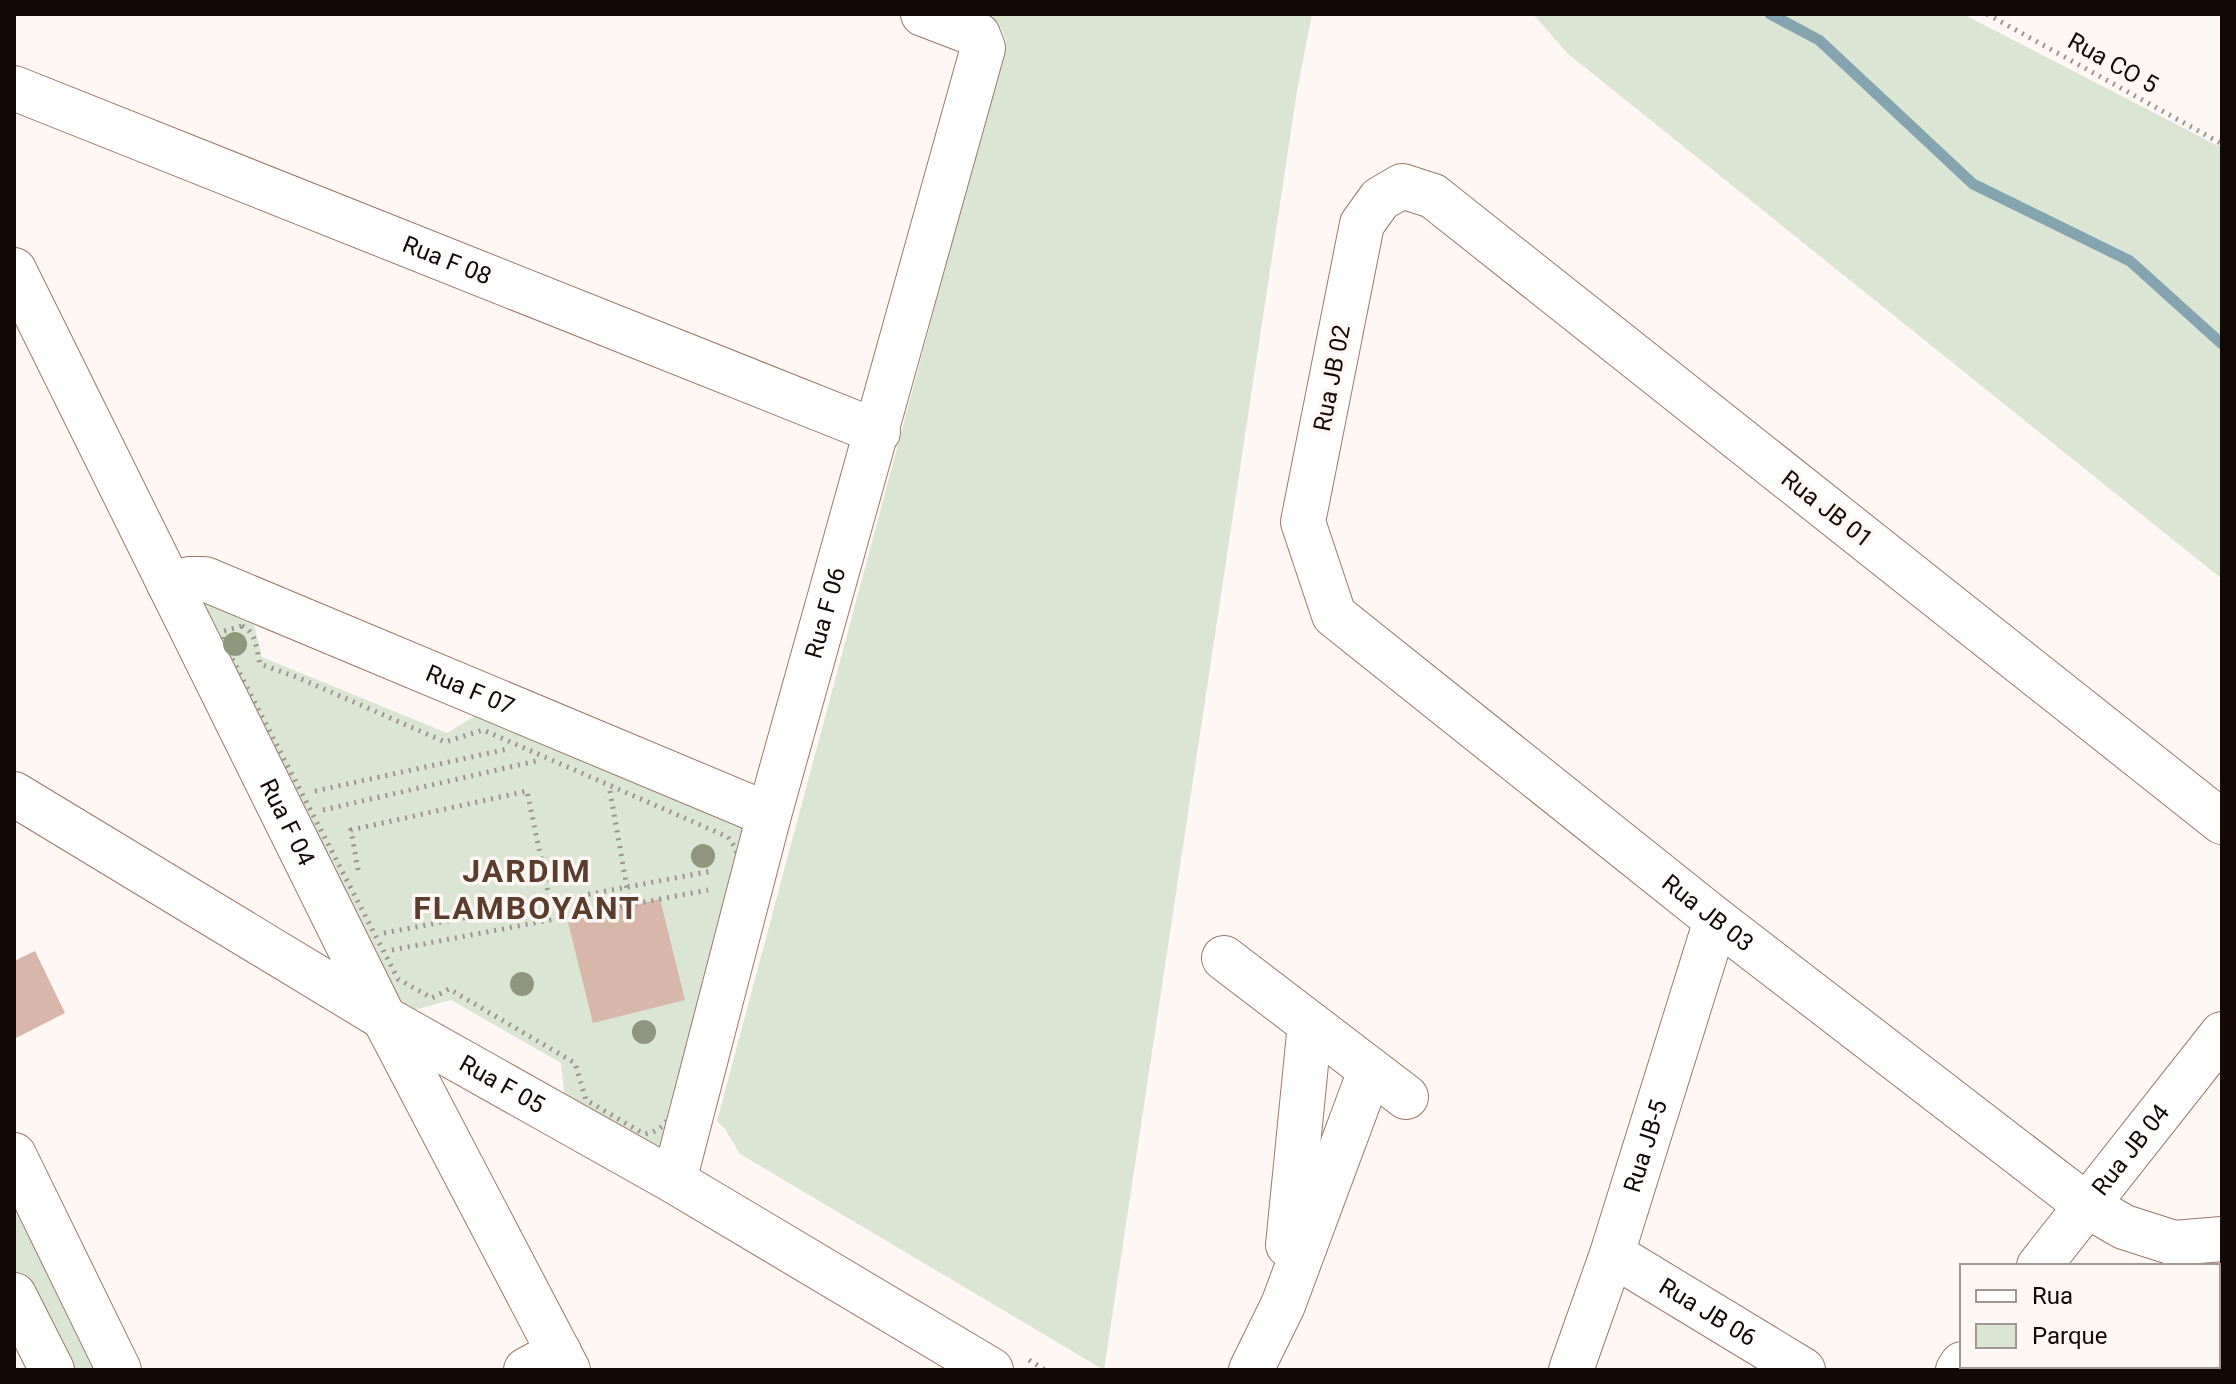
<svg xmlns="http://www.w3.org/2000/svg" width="2236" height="1384" viewBox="0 0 2236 1384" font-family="Roboto,sans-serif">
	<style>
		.green { fill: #dae5d3 }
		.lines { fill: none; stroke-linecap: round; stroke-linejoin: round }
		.stream { stroke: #84a5b0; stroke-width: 11 }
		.building { fill: #d6b7a9 }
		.minor-casing { stroke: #9b7968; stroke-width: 46 }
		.major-casing { stroke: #9b7968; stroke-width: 46 }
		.path { stroke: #9c938f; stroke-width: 5; stroke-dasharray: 2 6; stroke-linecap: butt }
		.minor { stroke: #fff; stroke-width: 44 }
		.major { stroke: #fff; stroke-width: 44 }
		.tree { fill: #8e977e }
		.labels { text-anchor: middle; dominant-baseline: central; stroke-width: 7; stroke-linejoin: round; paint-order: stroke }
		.street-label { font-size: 24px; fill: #140804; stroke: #fff7f3 }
		.district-label { font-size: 32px; font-weight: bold; letter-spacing: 2px; fill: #5b3d2e; stroke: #fff7f3 }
	</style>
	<rect width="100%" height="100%" fill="#fff7f3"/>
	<path class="green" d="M994,14H1312L1297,91L1104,1370L740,1154L725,1129L717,1121L1006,41L1001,28L991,25Z
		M1533,14H1963L2222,148V579L1567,53Z
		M189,579L247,596L262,657L447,733L497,702L769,815L674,1181L567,1121L561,1063L451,1000L384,1018Z
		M14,1155L119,1370H52L14,1295Z"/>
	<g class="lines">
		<path class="stream" d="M1770,14L1819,40L1973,184L2130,261L2222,344"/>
	</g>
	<path class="building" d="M660,899L685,1000L593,1023L568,922Z
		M35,951L65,1013L14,1039V961Z"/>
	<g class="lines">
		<defs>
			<g id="minor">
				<path id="s1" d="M14,88L878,432"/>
				<path id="s2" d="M14,270L384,1018L568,1370"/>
				<path id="s3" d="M169,584L189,579H205L769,815"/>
				<path id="s4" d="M14,794L384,1018L674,1181L991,1370"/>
				<path id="s5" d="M2222,822L1433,196L1402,186L1380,199L1362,224L1303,522L1334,615L1716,920L2086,1205L2124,1227L2174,1243L2222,1239"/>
				<path d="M1224,958L1406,1097"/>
				<path id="s6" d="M674,1181L769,815L983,48L978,35L923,14"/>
				<path d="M1288,1245L1310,1024"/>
				<path id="s7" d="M1612,1254L1803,1370"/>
				<path id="s8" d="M2039,1266L2222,1034"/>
				<path d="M526,1370L559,1352"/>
				<path d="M1251,1370L1283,1305L1370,1071"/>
				<path id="s9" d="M1571,1370L1612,1254L1716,920"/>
				<path d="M1958,1370L1962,1364"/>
			</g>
			<path id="major" d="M14,1155L119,1370
				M14,1295L52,1370"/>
		</defs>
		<use href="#minor" class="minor-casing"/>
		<use href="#major" class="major-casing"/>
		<path class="path" d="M1987,14L2222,144
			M242,626C257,633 256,649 260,664L299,678L445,742L483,730L728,837L736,849L738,866L670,1116C663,1127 657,1132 644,1134L586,1100L575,1063L449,989L432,998L398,979L224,643V631Z
			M315,791L508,749
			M610,791L630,905
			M323,810L536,761
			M358,870L351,830L527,791L550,902
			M384,933L712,871
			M392,950L708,890
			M1029,1360L1045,1370"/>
		<use href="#minor" class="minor"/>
		<use href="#major" class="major"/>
	</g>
	<g class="tree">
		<circle cx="235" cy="644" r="12"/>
		<circle cx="703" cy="856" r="12"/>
		<circle cx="522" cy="984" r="12"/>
		<circle cx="644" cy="1032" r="12"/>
	</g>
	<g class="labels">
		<g class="street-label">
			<text transform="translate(2113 63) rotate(29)">Rua CO 5</text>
			<text stroke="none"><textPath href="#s1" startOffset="466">Rua F 08</textPath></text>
			<text transform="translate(1332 378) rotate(-79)">Rua JB 02</text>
			<text transform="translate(1827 509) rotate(38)">Rua JB 01</text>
			<text stroke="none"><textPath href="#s6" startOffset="588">Rua F 06</textPath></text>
			<text stroke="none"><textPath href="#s3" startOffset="324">Rua F 07</textPath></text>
			<text stroke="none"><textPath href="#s2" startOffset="616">Rua F 04</textPath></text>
			<text stroke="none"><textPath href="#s5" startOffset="1976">Rua JB 03</textPath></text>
			<text stroke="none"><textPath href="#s4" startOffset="568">Rua F 05</textPath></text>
			<text stroke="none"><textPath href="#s9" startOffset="236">Rua JB-5</textPath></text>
			<text stroke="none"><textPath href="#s8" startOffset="148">Rua JB 04</textPath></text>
			<text stroke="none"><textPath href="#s7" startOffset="112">Rua JB 06</textPath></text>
		</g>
		<g class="district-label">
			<text x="527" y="871">JARDIM<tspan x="527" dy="37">FLAMBOYANT</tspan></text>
		</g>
	</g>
	<rect width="2236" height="1384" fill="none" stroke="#140804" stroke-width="32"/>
	<rect x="1960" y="1264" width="260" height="104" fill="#fff7f3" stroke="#a19793" stroke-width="2"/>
	<rect x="1976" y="1290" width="40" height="12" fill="#ffffff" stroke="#a19793" stroke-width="2"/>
	<text x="2032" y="1304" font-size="24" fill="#140804">Rua</text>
	<rect x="1976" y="1324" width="40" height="24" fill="#dae5d3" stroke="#a19793" stroke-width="2"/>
	<text x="2032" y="1344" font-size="24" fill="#140804">Parque</text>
</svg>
